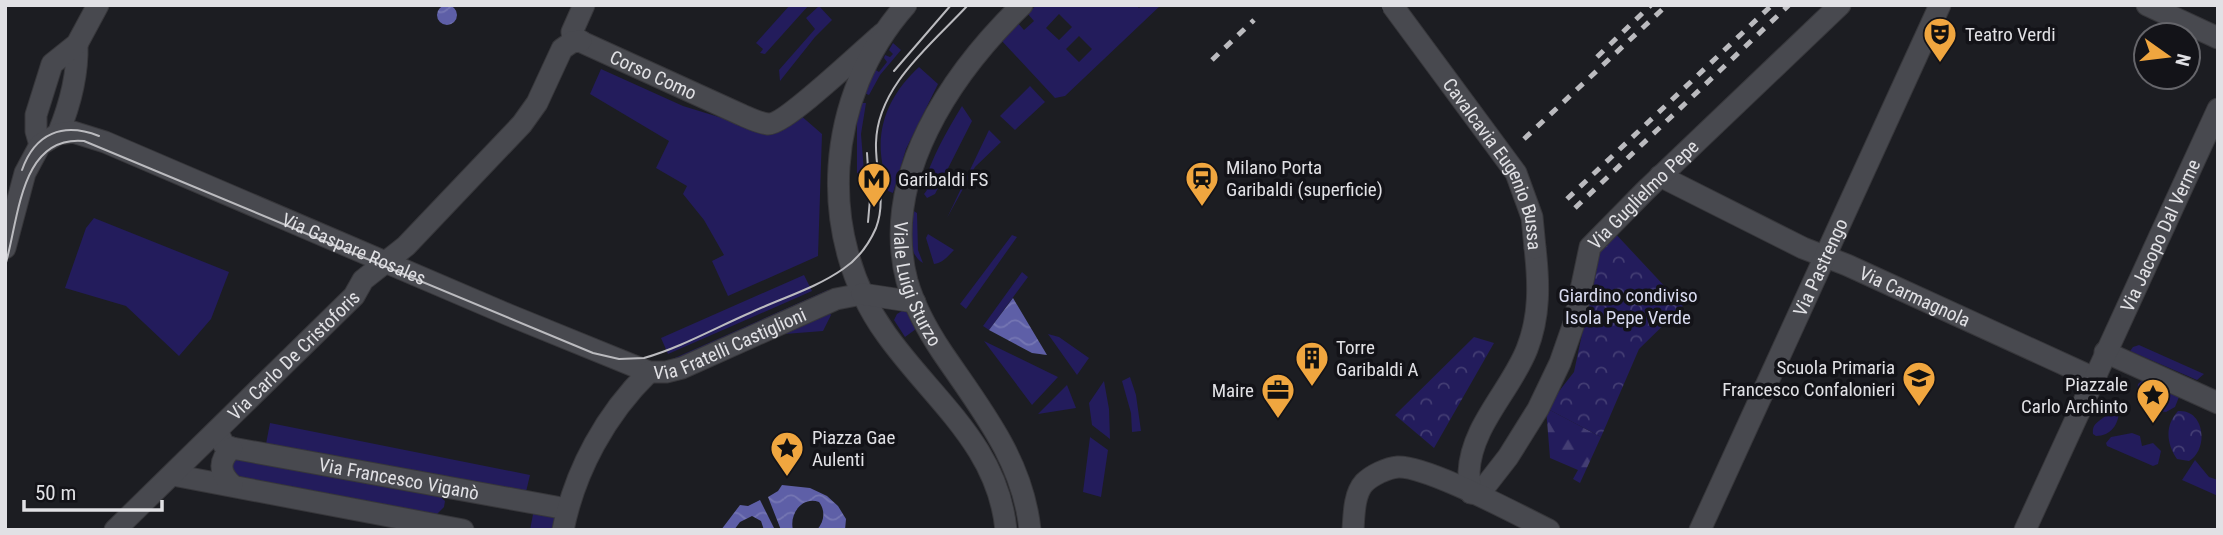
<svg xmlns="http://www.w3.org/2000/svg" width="2223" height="535" viewBox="0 0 2223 535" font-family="'Roboto Condensed',sans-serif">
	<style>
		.green { fill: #231c5c; fill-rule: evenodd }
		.forest { fill: url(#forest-firs) }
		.park { fill: url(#park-crowns) }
		.water { fill: url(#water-waves) }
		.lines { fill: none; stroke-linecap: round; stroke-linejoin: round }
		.minor-casing { stroke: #37373b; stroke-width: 23 }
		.secondary-casing { stroke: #37373b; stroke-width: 23 }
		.minor { stroke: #48494f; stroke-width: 21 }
		.secondary { stroke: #48494f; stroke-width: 21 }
		.tram { stroke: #bbbbbf; stroke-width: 2 }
		.rail { stroke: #bbbbbf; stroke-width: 5; stroke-dasharray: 9 9; stroke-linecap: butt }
		.minor-bridge-casing { stroke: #37373b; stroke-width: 23; stroke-linecap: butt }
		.minor-bridge { stroke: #48494f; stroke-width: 21 }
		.labels { text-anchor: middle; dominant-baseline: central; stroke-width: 7; stroke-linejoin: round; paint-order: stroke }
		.poi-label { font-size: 19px; fill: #e1e1e5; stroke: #131318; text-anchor: start }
		.street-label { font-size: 19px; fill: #e1e1e5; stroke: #131318 }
		.park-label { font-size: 19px; fill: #dadcf1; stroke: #131318 }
	</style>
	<defs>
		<pattern id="forest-firs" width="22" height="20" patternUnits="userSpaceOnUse" patternTransform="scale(1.75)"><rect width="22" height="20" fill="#231c5c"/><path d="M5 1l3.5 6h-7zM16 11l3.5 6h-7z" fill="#433d73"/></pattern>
		<pattern id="park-crowns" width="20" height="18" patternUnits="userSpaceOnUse" patternTransform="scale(1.75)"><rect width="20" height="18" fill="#231c5c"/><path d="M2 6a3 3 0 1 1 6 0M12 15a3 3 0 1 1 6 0" fill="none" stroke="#433d73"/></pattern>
		<pattern id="water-waves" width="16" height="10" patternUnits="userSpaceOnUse" patternTransform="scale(1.75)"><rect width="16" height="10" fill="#5e5fa7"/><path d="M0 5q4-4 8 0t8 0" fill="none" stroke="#7576b3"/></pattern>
	</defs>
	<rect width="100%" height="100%" fill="#1c1d22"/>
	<path class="green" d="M790,5H809L765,54L760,53L763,49L756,43Z
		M1037,5H1136L1139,8L1142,5H1161L1065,96L1055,98L1001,40L1017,22L1024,30L1034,21L1027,13ZM1059,14L1072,27L1059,40L1046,28ZM1079,36L1092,49L1079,62L1066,49Z
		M819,6L832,20L815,37L780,81L779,70L815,29L806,18Z
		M893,43L901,50L880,75L869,95L864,93L874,69L879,72L887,62L884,58L885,55L890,57L893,54L889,50Z
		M919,67L938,84L906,149L893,193L888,191C886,179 882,166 881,154C878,119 894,90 919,67Z
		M601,69L683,106L748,126L799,114L822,134L818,256L728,296L712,261L724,255L704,220L683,194L687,186L656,168L669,141L590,94Z
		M1030,86L1045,102L1015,130L1000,116Z
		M861,103H866L861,134L864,172L857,173V121Z
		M962,106L972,121L935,194L927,198L924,194L927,190L923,187C932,157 946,132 962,106Z
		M989,130L1001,142L975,167L947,218Z
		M912,210L917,213L918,250L923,263C906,253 911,228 912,210Z
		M94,218L229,272L211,319L179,356L126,306L65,288L86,228Z
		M928,234L954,250C948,256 943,263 934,264L926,238Z
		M1012,235L1017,237L966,309L960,304Z
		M1022,272L1028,277L989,330L983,326Z
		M804,275L812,291L668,354L661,338Z
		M828,290L830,293L671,363L659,365Z
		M827,307L831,315L823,331L772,335Z
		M905,309L916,329L905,337L894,320L897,314Z
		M1048,334L1059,337L1089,358L1077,375Z
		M984,341L1058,377L1032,405Z
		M2139,345L2204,374L2197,380L2130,351L2133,347Z
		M1130,377L1136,395L1141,431L1132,432L1131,413L1122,381Z
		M2145,378L2179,397L2175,407L2166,412L2157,411L2151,397L2137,393L2138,384Z
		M1104,381L1109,409L1110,439L1092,425L1089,403Z
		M1067,385L1076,408L1038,414Z
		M2113,405L2119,410C2119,424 2111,436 2096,436L2093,434C2091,419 2108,421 2113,405Z
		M270,423L530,475L525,496L266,444Z
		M2132,433L2140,436L2142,446L2153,443L2161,451L2158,464L2153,466L2107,446L2106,443L2111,437Z
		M1090,437L1108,450L1101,497L1083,492Z
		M231,458L436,493L445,501L444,507L437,514H433L236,478L229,462Z
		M2195,460L2209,477L2218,480V496L2182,480Z
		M534,509L554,517V530H530Z"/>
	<path class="forest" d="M1546,408L1601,437L1580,483L1573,479L1578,470L1550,458Z"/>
	<path class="park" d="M1612,230L1683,306L1639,349L1601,437L1546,408L1574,372L1602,240Z
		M1474,337L1494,343L1434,448L1395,415Z
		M2178,411C2205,409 2209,449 2189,461L2177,459C2166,443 2165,425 2178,411Z"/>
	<path class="water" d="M437 15a10 10 0 1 1 20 0a10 10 0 1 1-20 0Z
		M1013,298L1047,355L1032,353L989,330Z
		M782,485L810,488L827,496L838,506L846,519L845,530H817C824,522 826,511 819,502C802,496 789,514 793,530H781L768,497L778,491Z
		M760,500L775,530H764L761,521L752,516L740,522L734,530H721L740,505L748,506Z"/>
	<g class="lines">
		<defs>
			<g id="minor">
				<path id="s1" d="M584,5L572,32L573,38L742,115C749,118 759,123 768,124C785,125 865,48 883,33"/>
				<path d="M2147,5L2218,38"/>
				<path d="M58,134C70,105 78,76 77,44"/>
				<path d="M40,145L36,131V115L52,64L77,44L98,5"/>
				<path id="s2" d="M1660,176L1803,248L1847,265L2094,378"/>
				<path id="s3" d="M5,248L25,173L40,145L58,134L73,132L105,142L509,315L649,372H666L682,368L836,299L862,294"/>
				<path d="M2105,352L2218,403"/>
				<path id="s4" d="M217,431L224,445L232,448L567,509"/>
				<path d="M173,475L463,530"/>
				<path d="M232,485C218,472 219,460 232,448"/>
				<path id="s5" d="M1471,493L1487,484L1508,457L1538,409L1560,363L1574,323L1590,247L1645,191L1840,5"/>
				<path d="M1471,493C1470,486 1469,479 1469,472C1471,426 1511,390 1527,349C1540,316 1539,283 1535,248"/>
				<path id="s6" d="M115,530L354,296L363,280L406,246L522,124L537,103L562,49L572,42L581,41"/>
				<path d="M563,530C575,470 606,414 649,372"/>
				<path d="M1353,530C1354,515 1354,494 1364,483C1372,475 1387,468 1398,467C1428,466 1518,515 1549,530"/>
				<path id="s7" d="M1700,530L1940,5"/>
				<path id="s8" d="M2025,530L2218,109"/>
			</g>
			<g id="secondary">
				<path d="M906,5C825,96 815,235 886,334C932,399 998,445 1006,530"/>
				<path id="s9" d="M1022,5C951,74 880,177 907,281C914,305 928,331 942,352C980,408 1023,460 1030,530"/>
				<path d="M862,294L915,302"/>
			</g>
		</defs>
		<use href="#minor" class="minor-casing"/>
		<use href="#secondary" class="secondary-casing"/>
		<use href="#minor" class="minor"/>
		<use href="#secondary" class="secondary"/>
		<path class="tram" d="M894,71L951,5
			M867,153L870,199L868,222
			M22,170C35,133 63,122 99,136
			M5,266C19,221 19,135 84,141L593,353L619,359L644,358C680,348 717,327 752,312C782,298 816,288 843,269C858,259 869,244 876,228C887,199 875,172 876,143C877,86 932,44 968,5"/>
		<path class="rail" d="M1597,57L1651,5
			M1212,60L1254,20
			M1524,139L1667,5
			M1567,199L1772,5
			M1575,208L1789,5"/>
		<defs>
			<g id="minor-bridge">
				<path id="s10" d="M1392,5L1516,173L1532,217L1535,248"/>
			</g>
		</defs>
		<use href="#minor-bridge" class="minor-bridge-casing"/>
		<use href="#minor-bridge" class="minor-bridge"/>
	</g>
	<defs>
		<symbol id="theatre-pin" viewBox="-11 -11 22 30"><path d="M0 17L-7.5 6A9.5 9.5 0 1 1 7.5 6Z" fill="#f0a63f" stroke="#131318"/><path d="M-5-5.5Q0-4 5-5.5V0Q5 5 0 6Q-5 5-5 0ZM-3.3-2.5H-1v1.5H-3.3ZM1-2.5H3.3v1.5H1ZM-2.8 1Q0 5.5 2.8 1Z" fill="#111"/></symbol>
		<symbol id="station-pin" viewBox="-11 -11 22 30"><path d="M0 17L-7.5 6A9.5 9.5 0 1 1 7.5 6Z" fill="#f0a63f" stroke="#131318"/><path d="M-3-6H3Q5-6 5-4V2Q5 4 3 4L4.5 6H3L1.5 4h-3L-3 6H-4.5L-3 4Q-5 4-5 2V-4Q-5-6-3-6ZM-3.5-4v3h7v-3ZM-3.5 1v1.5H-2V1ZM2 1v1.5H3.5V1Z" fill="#111"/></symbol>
		<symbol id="metro-pin" viewBox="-11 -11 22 30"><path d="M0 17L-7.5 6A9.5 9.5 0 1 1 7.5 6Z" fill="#f0a63f" stroke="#131318"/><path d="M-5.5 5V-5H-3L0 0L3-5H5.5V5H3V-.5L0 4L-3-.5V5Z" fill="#111"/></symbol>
		<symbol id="building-pin" viewBox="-11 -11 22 30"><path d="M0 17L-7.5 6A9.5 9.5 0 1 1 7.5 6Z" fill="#f0a63f" stroke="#131318"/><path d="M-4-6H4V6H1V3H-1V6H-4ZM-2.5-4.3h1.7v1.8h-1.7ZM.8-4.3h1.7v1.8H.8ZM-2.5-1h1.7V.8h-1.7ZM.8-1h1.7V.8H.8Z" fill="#111"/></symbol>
		<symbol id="school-pin" viewBox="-11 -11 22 30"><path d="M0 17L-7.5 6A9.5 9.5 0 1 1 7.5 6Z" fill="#f0a63f" stroke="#131318"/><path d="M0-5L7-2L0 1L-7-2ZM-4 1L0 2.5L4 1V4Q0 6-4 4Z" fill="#111"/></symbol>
		<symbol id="office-pin" viewBox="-11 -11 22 30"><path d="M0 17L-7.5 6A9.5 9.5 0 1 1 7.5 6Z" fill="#f0a63f" stroke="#131318"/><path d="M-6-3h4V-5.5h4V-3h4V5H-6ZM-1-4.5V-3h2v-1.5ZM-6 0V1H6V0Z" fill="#111"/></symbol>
		<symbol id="sight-pin" viewBox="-11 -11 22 30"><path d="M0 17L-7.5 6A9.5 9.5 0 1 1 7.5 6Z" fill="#f0a63f" stroke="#131318"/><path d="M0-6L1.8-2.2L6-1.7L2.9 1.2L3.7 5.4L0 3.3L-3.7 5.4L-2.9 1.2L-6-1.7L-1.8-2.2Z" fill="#111"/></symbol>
	</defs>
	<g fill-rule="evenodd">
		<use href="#theatre-pin" x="1921" y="15" width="38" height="52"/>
		<use href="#station-pin" x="1183" y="159" width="38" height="52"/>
		<use href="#metro-pin" x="855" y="160" width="38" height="52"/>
		<use href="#building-pin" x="1293" y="339" width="38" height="52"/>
		<use href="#school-pin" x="1900" y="359" width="38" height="52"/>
		<use href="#office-pin" x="1259" y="371" width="38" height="52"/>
		<use href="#sight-pin" x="2134" y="376" width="38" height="52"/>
		<use href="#sight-pin" x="768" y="429" width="38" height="52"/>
	</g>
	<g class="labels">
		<g class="poi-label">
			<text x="1965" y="34">Teatro Verdi</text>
			<text x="1226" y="167">Milano Porta<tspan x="1226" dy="22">Garibaldi (superficie)</tspan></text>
			<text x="898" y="179">Garibaldi FS</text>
			<text x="1336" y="347">Torre<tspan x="1336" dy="22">Garibaldi A</tspan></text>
			<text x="1895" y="367" text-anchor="end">Scuola Primaria<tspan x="1895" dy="22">Francesco Confalonieri</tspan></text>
			<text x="2128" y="384" text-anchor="end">Piazzale<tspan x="2128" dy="22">Carlo Archinto</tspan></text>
			<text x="1254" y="390" text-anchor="end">Maire</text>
			<text x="812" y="437">Piazza Gae<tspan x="812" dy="22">Aulenti</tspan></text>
		</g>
		<g class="street-label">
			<text stroke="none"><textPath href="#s1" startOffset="124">Corso Como</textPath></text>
			<text stroke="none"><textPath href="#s10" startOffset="191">Cavalcavia Eugenio Bussa</textPath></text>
			<text stroke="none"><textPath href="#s5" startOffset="355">Via Guglielmo Pepe</textPath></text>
			<text stroke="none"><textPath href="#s8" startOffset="324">Via Jacopo Dal Verme</textPath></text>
			<text stroke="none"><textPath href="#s3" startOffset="450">Via Gaspare Rosales</textPath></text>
			<text stroke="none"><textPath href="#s7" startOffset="289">Via Pastrengo</textPath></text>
			<text stroke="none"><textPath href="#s9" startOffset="318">Viale Luigi Sturzo</textPath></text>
			<text stroke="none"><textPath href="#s2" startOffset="282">Via Carmagnola</textPath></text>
			<text stroke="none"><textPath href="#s3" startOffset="856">Via Fratelli Castiglioni</textPath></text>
			<text stroke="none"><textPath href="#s6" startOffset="250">Via Carlo De Cristoforis</textPath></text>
			<text stroke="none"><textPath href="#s4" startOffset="194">Via Francesco Viganò</textPath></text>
		</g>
		<g class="park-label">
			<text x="1628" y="295">Giardino condiviso<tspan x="1628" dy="22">Isola Pepe Verde</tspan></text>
		</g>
	</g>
	<rect width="2223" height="535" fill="none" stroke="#e1e1e5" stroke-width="14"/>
	<g transform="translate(2167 56) rotate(104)"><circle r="33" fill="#131318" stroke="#65656a" stroke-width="2"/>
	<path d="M0-5L12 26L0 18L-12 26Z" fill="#f0a63f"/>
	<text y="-10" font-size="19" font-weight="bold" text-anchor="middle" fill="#e1e1e5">N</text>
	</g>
	<path d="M24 500v10h138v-10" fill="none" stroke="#e1e1e5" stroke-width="3.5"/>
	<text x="35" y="500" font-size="21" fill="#e1e1e5" stroke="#131318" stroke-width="5" paint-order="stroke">50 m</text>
</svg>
